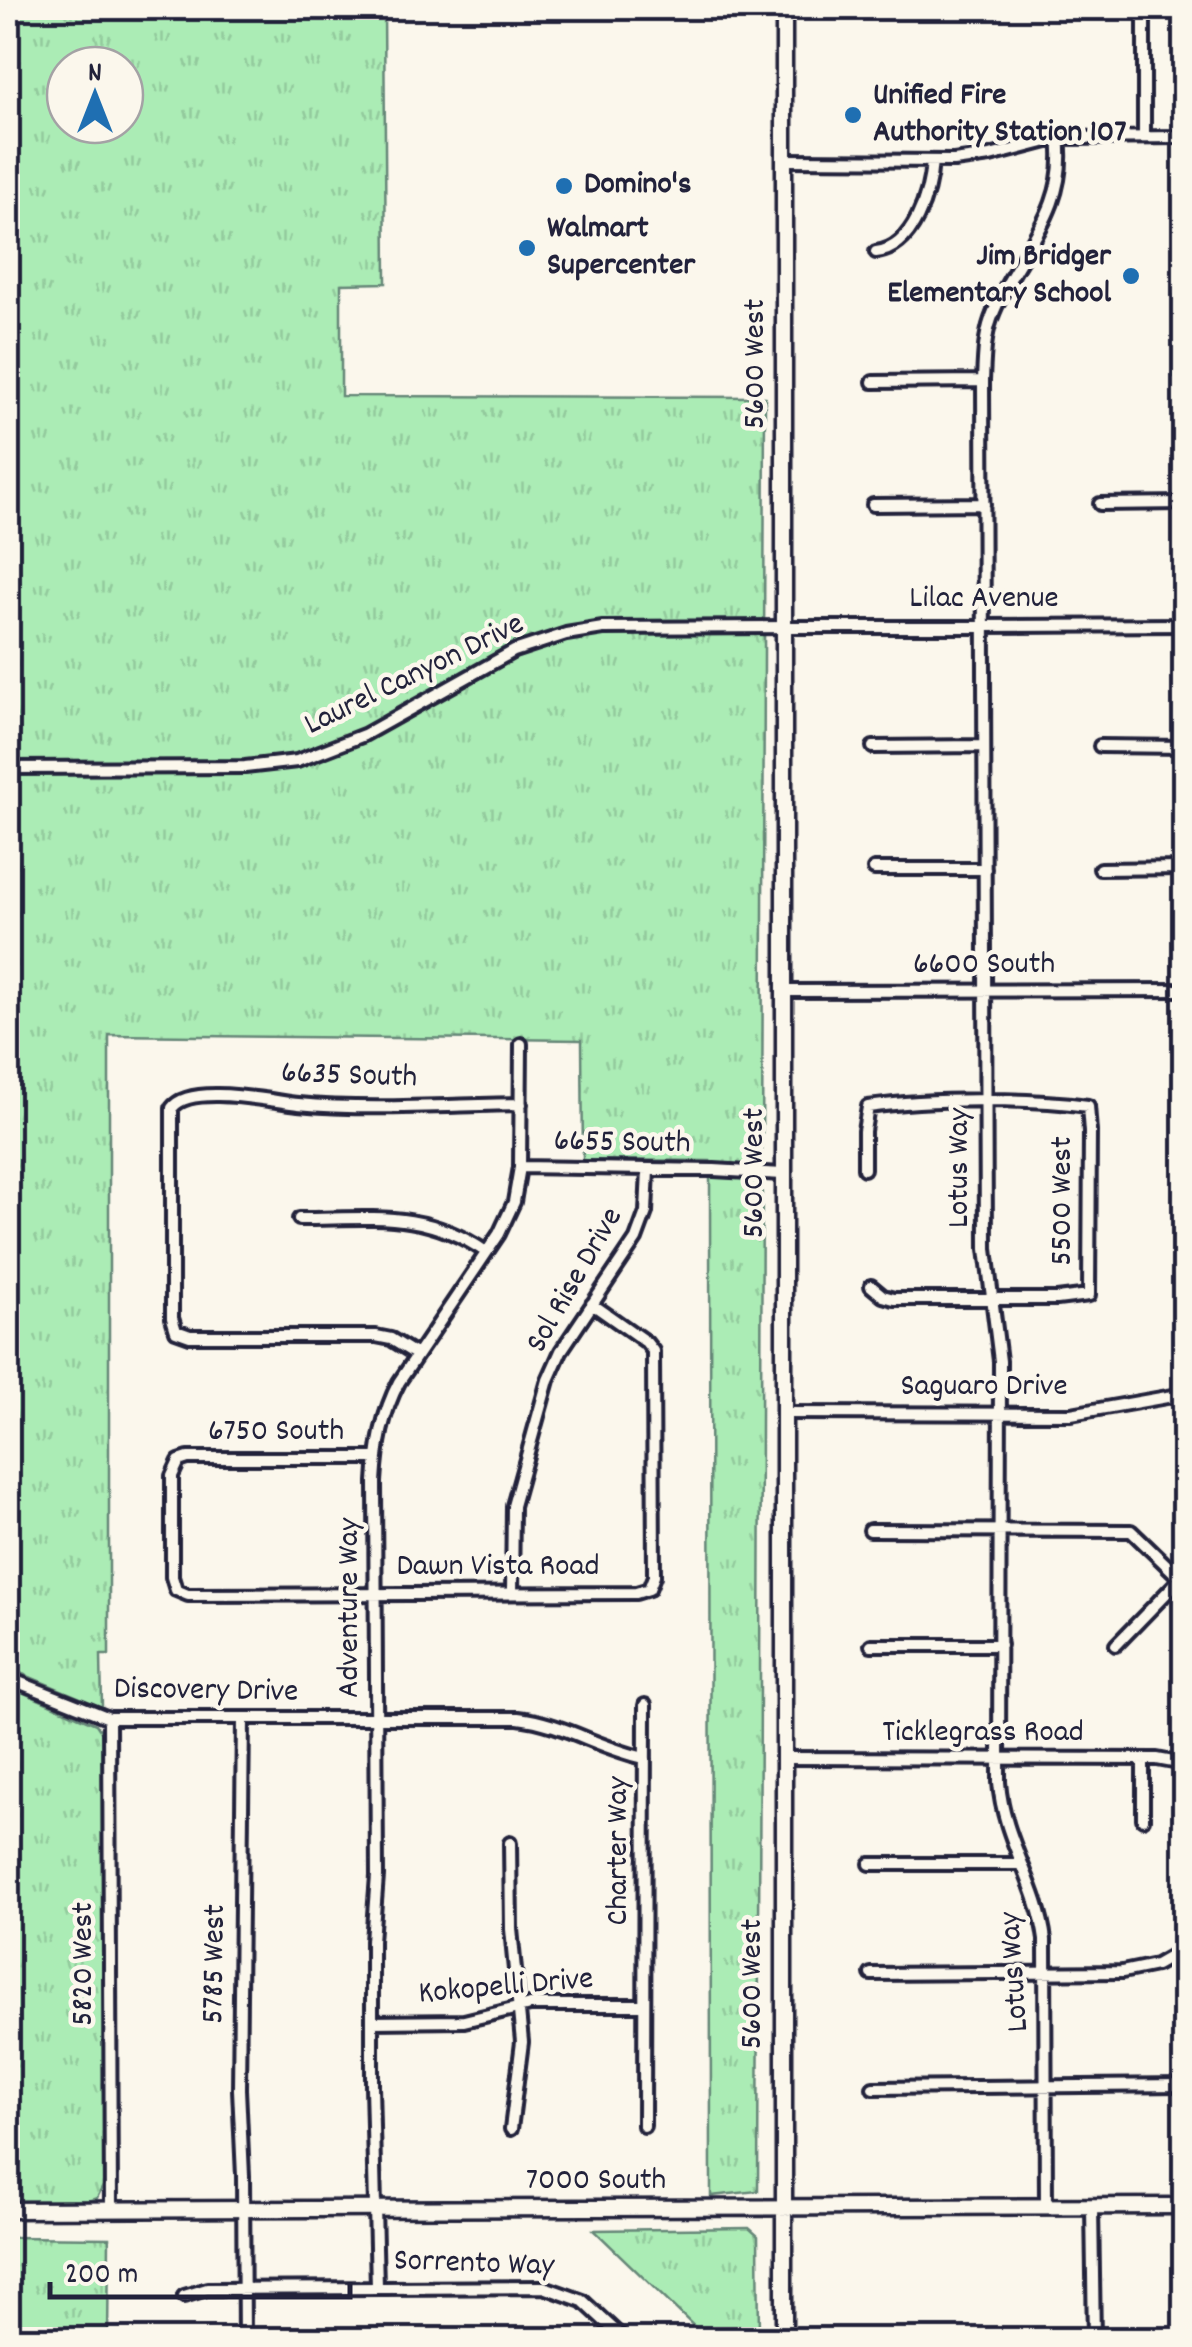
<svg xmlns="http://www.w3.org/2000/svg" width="1192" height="2347" viewBox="0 0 1192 2347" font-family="Dekko,sans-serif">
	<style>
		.grass { fill: url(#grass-tufts); stroke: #668778; stroke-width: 2.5; fill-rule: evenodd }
		.pitch { fill: #abecb5; stroke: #668778; stroke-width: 2.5 }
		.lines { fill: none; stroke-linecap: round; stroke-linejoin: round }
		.street-casing { stroke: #22223b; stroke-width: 18 }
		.secondary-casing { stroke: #22223b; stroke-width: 21 }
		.street { stroke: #fbf7ec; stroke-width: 10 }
		.secondary { stroke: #fbf7ec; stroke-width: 14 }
		.poi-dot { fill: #1f6fb2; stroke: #fbf7ec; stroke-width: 4 }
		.labels { text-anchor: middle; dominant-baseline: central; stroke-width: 9; stroke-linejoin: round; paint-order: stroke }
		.poi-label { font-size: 32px; font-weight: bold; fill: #22223b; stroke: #fbf7ec; text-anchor: start }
		.street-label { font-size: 32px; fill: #22223b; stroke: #fbf7ec }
	</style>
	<defs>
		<pattern id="grass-tufts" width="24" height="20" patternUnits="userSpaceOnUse" patternTransform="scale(2.5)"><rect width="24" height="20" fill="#abecb5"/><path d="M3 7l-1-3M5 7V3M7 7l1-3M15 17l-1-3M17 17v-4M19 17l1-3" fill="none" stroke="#93ca9d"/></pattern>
	</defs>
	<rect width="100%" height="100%" fill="#fbf7ec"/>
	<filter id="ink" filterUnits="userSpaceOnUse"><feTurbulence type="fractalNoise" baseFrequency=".01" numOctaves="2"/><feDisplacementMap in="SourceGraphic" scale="20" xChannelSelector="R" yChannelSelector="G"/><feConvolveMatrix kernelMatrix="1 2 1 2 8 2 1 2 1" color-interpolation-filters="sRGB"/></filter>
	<g filter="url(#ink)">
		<path class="grass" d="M8,8H384L386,283L341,284V396L765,397L758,2191L711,2196L710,1161L583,1160L582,1040L109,1035V1655H101L102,1707L8,1668ZM65,65H125V125H65Z
			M8,1686L96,1724L104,1736V2184L97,2198L88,2201H8Z
			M749,2228L758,2236L759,2339H707L594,2230Z
			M8,2237L109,2238L108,2339H8Z"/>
		<path class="pitch" d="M1175,295H1184V377H1174Z"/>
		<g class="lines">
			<defs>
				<path id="street" d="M1144,8V137
					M784,160L954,161L990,156L1059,138L1184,137
					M876,252C914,248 930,193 932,161
					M873,382L983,381
					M1100,504L1184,503
					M873,505L984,504
					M1100,746L1184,747
					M873,747L984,746
					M8,768L245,767L297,761L364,735L514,651L566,634L603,628L1184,625
					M874,869H985
					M1100,869L1184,868
					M784,991L1184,990
					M520,1167L714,1170L783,1174
					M864,1169V1131L868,1107C930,1098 1025,1098 1088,1106L1090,1132L1089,1295L1057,1299H894L883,1296L871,1286
					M299,1219C371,1219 424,1209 486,1252
					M417,1355L391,1339L376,1336H190L176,1331L172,1318V1108C190,1083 270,1101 298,1104C368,1111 450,1105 521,1104
					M783,1413L1071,1414L1184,1394
					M376,1458H188L179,1461L172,1476V1577L176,1590L188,1595L636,1593L649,1589L654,1576L653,1351L646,1342L592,1304
					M870,1530L1131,1531L1184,1582
					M512,1593L513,1506L548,1380L561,1351L636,1239L646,1212L648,1170
					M871,1645H1000
					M1116,1645L1181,1578
					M8,1678L109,1718H518C563,1723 601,1749 645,1758
					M109,1718L111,2209
					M243,1719L239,2089L243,2176L244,2340
					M782,1758L1157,1759L1184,1764
					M1143,1819V1759
					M510,1843L511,1929L522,2042L511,2129
					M870,1864H1021
					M871,1974L1122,1972L1156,1965L1184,1949
					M372,2022L464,2021L530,2005H644
					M873,2088L1184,2085
					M644,2126L645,1705
					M1046,2207L1045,1940C1038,1884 1003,1839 999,1782L1000,1361L986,1249L983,381C984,360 984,339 991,319C1015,253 1069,215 1059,138
					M1092,2207L1094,2340
					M377,2287L372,2086V1941L377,1876L375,1482C377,1446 382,1414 399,1382L499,1234L514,1202L520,1167L521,1044
					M184,2296L207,2289L544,2287L583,2301L625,2340"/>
				<path id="secondary" d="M784,8V2340
					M8,2210L1184,2206"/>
			</defs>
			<use href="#street" class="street-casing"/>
			<use href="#secondary" class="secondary-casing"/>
			<use href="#street" class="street"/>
			<use href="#secondary" class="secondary"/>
		</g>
	</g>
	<g class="poi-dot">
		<circle cx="853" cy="115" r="10"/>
		<circle cx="564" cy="186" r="10"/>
		<circle cx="527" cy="248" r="10"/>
		<circle cx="1131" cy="276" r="10"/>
	</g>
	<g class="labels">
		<g class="poi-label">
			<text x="873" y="97">Unified Fire<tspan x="873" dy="37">Authority Station 107</tspan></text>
			<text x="584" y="186">Domino's</text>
			<text x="547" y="230">Walmart<tspan x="547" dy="37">Supercenter</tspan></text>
			<text x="1111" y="258" text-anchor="end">Jim Bridger<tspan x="1111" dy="37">Elementary School</tspan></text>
		</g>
		<g class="street-label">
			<text transform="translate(757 364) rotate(-90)">5600 West</text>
			<text x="984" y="600">Lilac Avenue</text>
			<text transform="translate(415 676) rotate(-26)">Laurel Canyon Drive</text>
			<text x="984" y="966">6600 South</text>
			<text transform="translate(349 1077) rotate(2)">6635 South</text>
			<text transform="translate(622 1144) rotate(1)">6655 South</text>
			<text transform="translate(961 1168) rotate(-90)">Lotus Way</text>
			<text transform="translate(756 1173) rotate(-90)">5600 West</text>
			<text transform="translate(1064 1201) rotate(-90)">5500 West</text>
			<text transform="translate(576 1281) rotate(-60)">Sol Rise Drive</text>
			<text x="984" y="1388">Saguaro Drive</text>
			<text x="276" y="1433">6750 South</text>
			<text x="498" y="1568">Dawn Vista Road</text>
			<text transform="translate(351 1608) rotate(-90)">Adventure Way</text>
			<text transform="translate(206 1692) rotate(1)">Discovery Drive</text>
			<text x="983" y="1734">Ticklegrass Road</text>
			<text transform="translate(620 1851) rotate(-90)">Charter Way</text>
			<text transform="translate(85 1964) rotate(-90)">5820 West</text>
			<text transform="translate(216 1964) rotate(-89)">5785 West</text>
			<text transform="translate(1016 1972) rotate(-94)">Lotus Way</text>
			<text transform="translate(754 1984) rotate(-90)">5600 West</text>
			<text transform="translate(506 1988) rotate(-5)">Kokopelli Drive</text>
			<text x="596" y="2182">7000 South</text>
			<text transform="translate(474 2265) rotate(2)">Sorrento Way</text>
		</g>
	</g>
	<rect width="1192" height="2347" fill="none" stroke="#fbf7ec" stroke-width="40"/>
	<rect x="20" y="20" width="1152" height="2307" fill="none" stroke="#22223b" stroke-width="4" filter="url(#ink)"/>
	<g transform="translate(95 95)"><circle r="48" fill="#fbf7ec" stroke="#a4a2a5" stroke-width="2.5"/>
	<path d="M0-8L18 38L0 25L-18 38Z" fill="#1f6fb2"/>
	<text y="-15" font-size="28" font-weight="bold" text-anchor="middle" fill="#22223b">N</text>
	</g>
	<path d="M50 2282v15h300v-15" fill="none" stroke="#22223b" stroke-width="5"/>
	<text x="65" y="2282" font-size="30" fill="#22223b" stroke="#fbf7ec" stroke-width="8" paint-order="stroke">200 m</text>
</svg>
